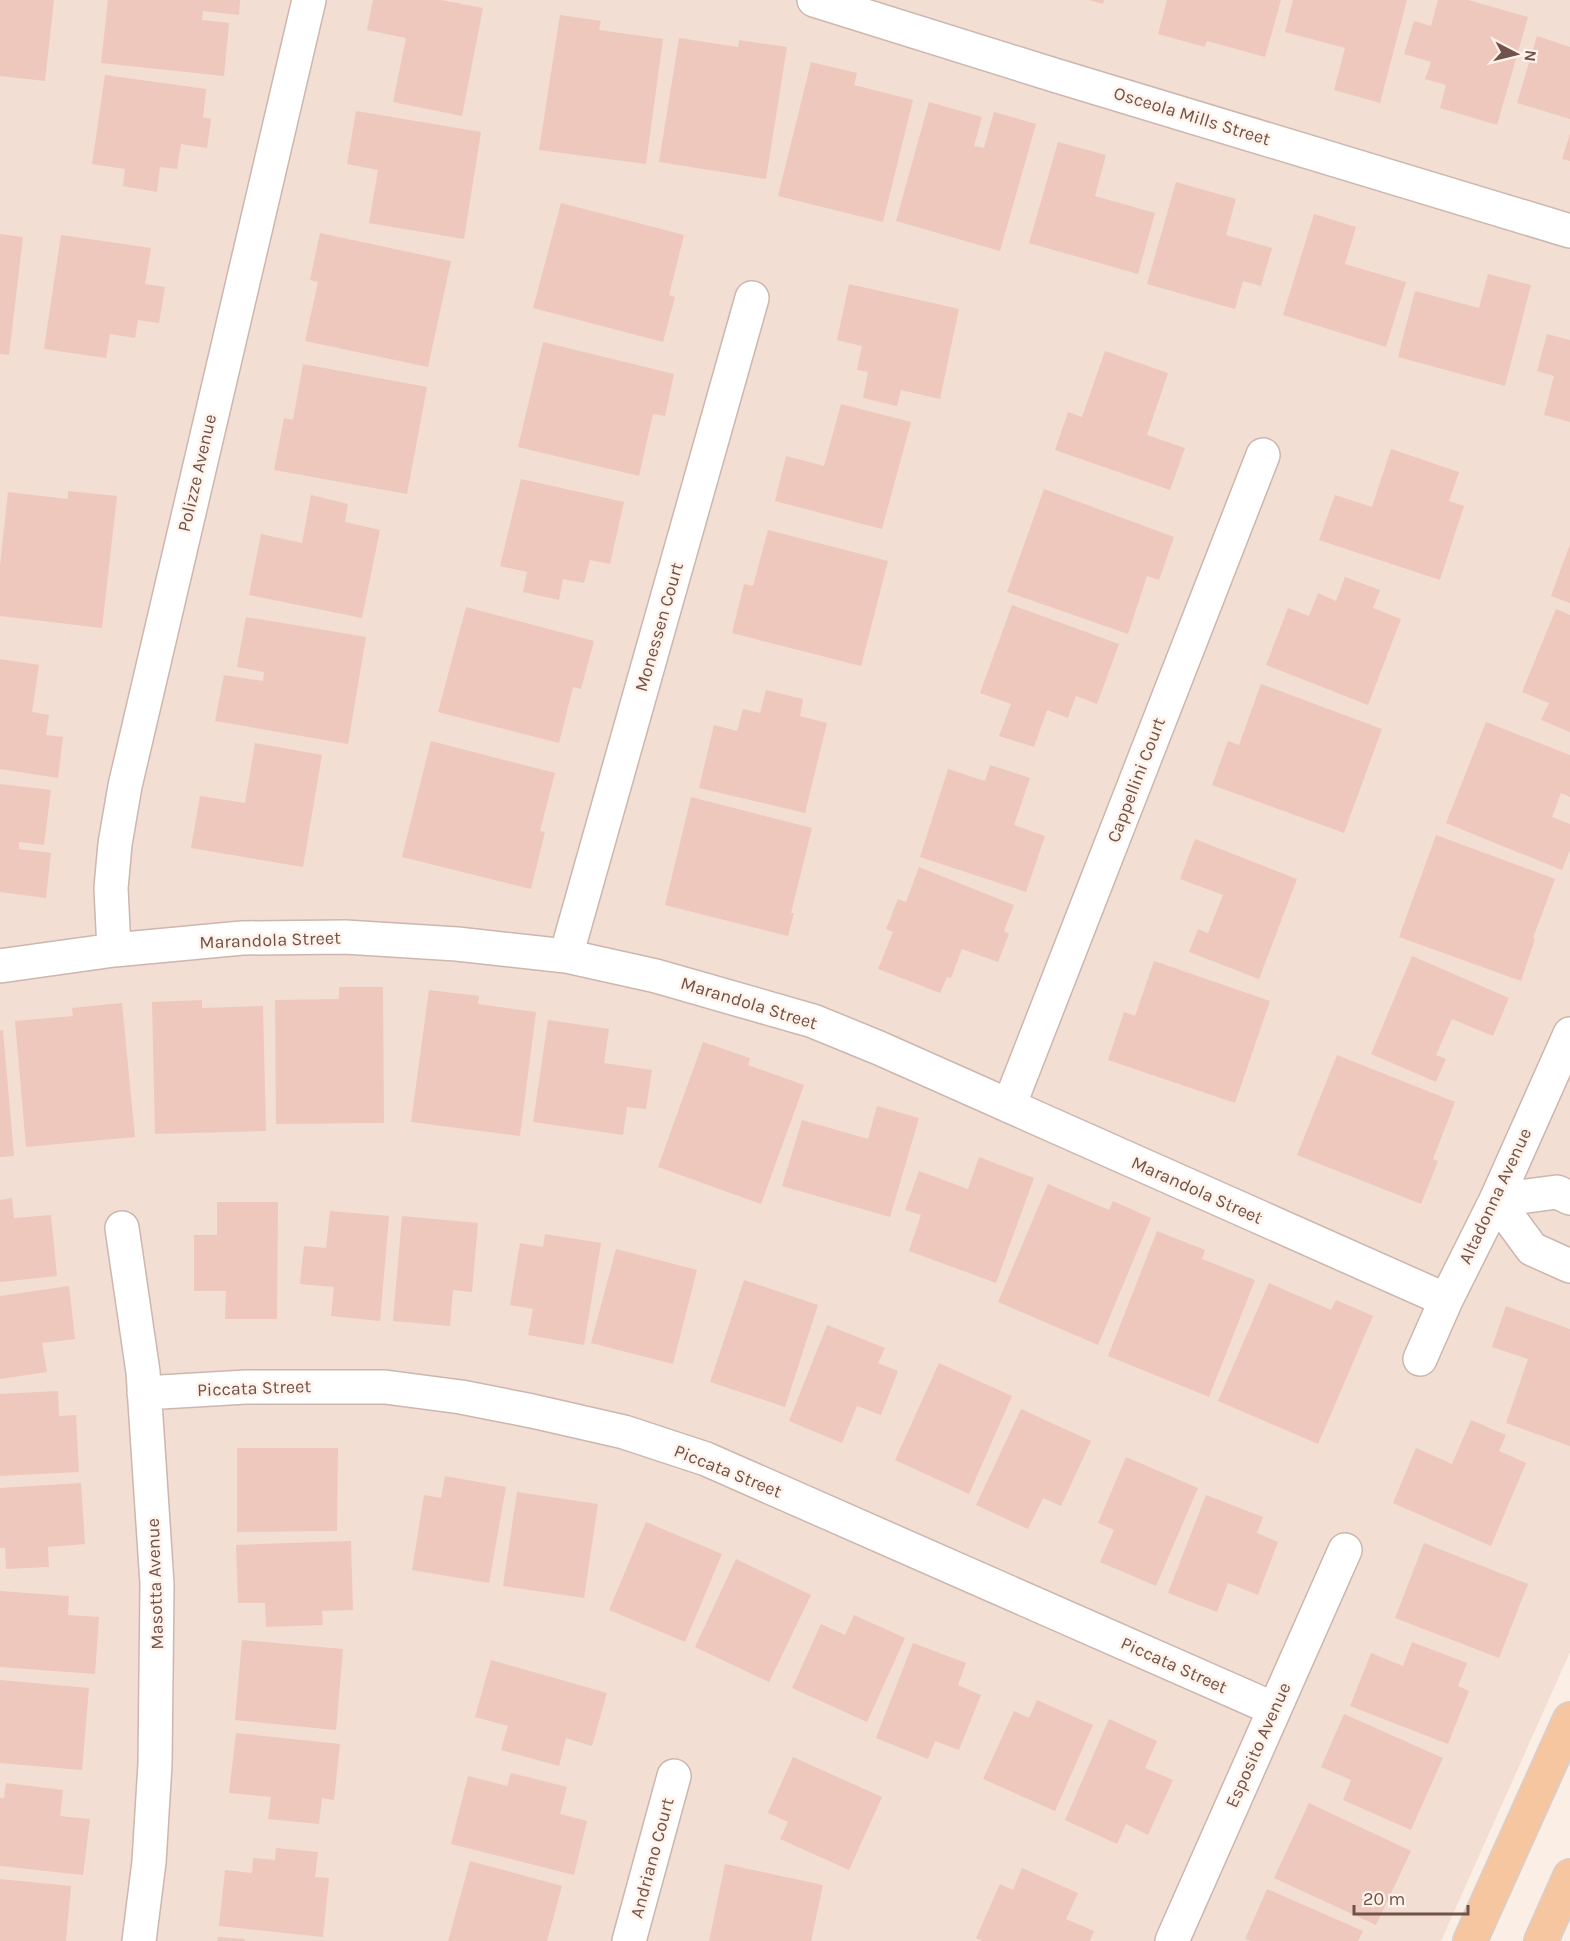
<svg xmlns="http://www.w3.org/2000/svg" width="1570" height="1941" viewBox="0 0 1570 1941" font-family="Karla,sans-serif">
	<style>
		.residential { fill: #f2ded3 }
		.building { fill: #eec8bd }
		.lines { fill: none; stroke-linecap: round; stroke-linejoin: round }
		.minor-casing { stroke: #cdb6ae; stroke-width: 36 }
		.major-casing { stroke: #d7cfcd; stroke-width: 36 }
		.minor { stroke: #fff; stroke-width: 33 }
		.major { stroke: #f6c6a0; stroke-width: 33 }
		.labels { text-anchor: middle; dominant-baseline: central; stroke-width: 5; stroke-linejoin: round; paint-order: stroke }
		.street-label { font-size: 18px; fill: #71524b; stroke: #fef2e9 }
	</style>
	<rect width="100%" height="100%" fill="#fbeee4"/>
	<path class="residential" d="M0,0H1570V1652L1441,1941H0Z"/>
	<path class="building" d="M0,0H54L45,81L0,76Z
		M108,0H240L239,15L203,11L202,20L229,23L224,76L101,63Z
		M373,0H441L483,8L462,116L393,102L406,38L367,30Z
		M1089,0H1104L1103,4Z
		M1167,0H1281L1265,57L1207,41L1205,47L1158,34Z
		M1293,0H1407L1380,103L1334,90L1345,48L1285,32Z
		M1438,0H1468L1528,17L1497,125L1440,108L1446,85L1425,79L1431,62L1404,54L1414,21L1431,26Z
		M560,15L601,21L599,30L663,39L646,164L539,150Z
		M1537,36L1570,47V119L1517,103Z
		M679,38L738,47L739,40L787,47L766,179L659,162Z
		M811,62L857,73L854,85L913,100L883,222L778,196Z
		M105,75L206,89L203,117L211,119L207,148L181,144L177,169L160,167L157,192L123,186L125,169L92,164Z
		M929,102L982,117L974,146L984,148L994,112L1036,124L1000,251L896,221Z
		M356,111L481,132L464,239L369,223L378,170L347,164Z
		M1570,134V161L1562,159Z
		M1058,142L1106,155L1095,196L1155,213L1138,274L1029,243Z
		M1176,182L1236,199L1226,235L1272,248L1261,286L1243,281L1235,309L1147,284Z
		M561,203L684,235L669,295L675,297L663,342L533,308Z
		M1314,214L1356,227L1345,264L1406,282L1386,347L1283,315Z
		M320,233L451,261L428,367L305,341L318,282L310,280Z
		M0,234L23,237L9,355L0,354Z
		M61,235L151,248L145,284L165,287L159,323L138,320L135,338L110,334L106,358L44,349Z
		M1488,274L1531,285L1505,386L1398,357L1415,291L1479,308Z
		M849,284L959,309L940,399L901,390L897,406L863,398L868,372L857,370L862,346L837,340Z
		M1547,334L1570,340V422L1544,415L1554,376L1537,371Z
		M543,342L674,374L665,416L653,414L639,476L518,447Z
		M1105,351L1168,373L1147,435L1185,448L1170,490L1055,450L1068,412L1082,417Z
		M303,364L427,387L407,494L274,470L284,418L293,420Z
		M841,404L911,422L882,529L775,501L786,456L824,466Z
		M1391,449L1459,472L1449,501L1464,506L1440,580L1319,540L1335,495L1372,507Z
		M521,479L624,502L610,564L590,560L584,583L563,579L559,600L523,592L527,572L500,566Z
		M1044,489L1174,537L1159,580L1147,576L1128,634L1007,592Z
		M68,491L117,496L102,628L0,616V566L8,492L68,499Z
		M311,495L348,504L345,522L380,530L362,618L249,595L261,534L302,543Z
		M768,530L888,561L861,666L732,633L744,584L753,586Z
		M1570,544V603L1551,596Z
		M1345,577L1380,590L1373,608L1401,619L1368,705L1266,665L1288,608L1309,616L1318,593L1336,601Z
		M1012,605L1119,644L1097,704L1076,696L1068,718L1047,710L1034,747L999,736L1011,704L980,693Z
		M466,607L594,641L581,689L573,687L559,743L438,712Z
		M1556,609L1570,615V732L1541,720L1549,703L1522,692Z
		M246,617L366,637L348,744L215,721L224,675L263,681L264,672L237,667Z
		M0,659L39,665L32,712L49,715L46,735L63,737L58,778L0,769Z
		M1261,684L1382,729L1344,833L1212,785L1228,741L1239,745Z
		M766,690L803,699L800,716L827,723L805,813L699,788L714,725L737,731L743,709L760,713Z
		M1486,722L1570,755V797L1561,793L1552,817L1570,824V850L1562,870L1446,823Z
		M431,741L555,773L540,831L545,832L531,889L402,857Z
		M255,743L322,755L303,867L191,848L200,796L245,803Z
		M990,765L1030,778L1014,825L1045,836L1026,892L920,857L948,769L985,781Z
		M0,784L51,790L44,845L19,842V849L51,853L46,898L0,892Z
		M691,797L812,828L791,913H794L788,936L665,905Z
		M1436,835L1555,879L1533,938L1535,939L1521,981L1399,937Z
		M1195,839L1297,879L1259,979L1189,952L1198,929L1208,933L1223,895L1180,879Z
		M919,867L1014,905L1004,931L1009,934L998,962L962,949L951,978L947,977L940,993L878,969L893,932L886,929L898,899L906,902Z
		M1412,956L1509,998L1493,1036L1452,1019L1436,1055L1446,1059L1436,1082L1371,1054Z
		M1154,961L1270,1001L1235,1103L1108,1060L1124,1012L1135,1016Z
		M339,987H383L384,1123L276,1124L275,1000L339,999Z
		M429,990L479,996L478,1004L536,1012L520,1136L411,1122Z
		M202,1000V1008L263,1006L266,1131L155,1134L152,1002Z
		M122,1003L135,1137L26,1147L15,1021L73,1016L72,1008Z
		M548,1020L609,1029L604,1063L652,1070L646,1109L627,1107L623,1135L533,1122Z
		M3,1030L14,1156L0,1157V1031Z
		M703,1042L750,1058L748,1065L804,1085L761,1204L658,1167Z
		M1337,1055L1455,1102L1433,1159L1438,1161L1421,1204L1297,1155Z
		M877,1106L919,1118L890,1217L782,1186L802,1120L868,1139Z
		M979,1157L1034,1178L996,1283L909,1251L921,1215L905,1210L919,1171L968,1189Z
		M1048,1184L1109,1210L1113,1201L1151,1218L1098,1345L998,1302Z
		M12,1198L14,1218L51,1215L57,1276L0,1282V1200Z
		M217,1202H278L277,1319H225L226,1291H194V1235H217Z
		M330,1211L389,1216L380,1321L331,1316L334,1287L300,1284L304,1246L326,1248Z
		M402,1216L478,1223L472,1292L453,1290L450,1326L393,1321Z
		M1157,1231L1205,1250L1202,1259L1255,1280L1209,1397L1108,1356Z
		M545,1234L601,1243L584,1345L528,1335L533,1309L510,1305L520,1243L543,1247Z
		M616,1249L697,1270L673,1364L591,1343Z
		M744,1280L818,1305L785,1407L710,1382Z
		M1269,1283L1331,1310L1336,1300L1373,1316L1318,1444L1218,1401Z
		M69,1286L75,1339L42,1343L47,1372L0,1379V1296Z
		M1506,1306L1570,1329V1446L1506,1423L1528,1359L1492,1347Z
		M827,1325L885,1348L878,1363L898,1371L881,1415L857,1406L842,1443L789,1421Z
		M939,1363L1012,1396L969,1494L895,1460Z
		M58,1391L59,1416L76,1415L79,1472L0,1476V1394Z
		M1021,1409L1091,1441L1061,1506L1043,1498L1028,1529L976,1505Z
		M1471,1420L1506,1435L1499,1451L1526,1463L1491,1546L1393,1503L1416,1448L1452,1464Z
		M237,1448H338L337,1531L237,1532Z
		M1126,1457L1198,1488L1156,1586L1100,1562L1114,1530L1098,1523Z
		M445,1476L506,1487L489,1583L412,1570L424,1495L441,1498Z
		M81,1483L85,1544L48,1547L49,1567L6,1569L5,1548H0V1488Z
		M517,1492L598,1504L584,1598L503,1586Z
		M1206,1495L1263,1517L1257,1533L1278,1542L1258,1595L1228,1583L1217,1612L1168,1593Z
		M646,1522L722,1554L685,1642L609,1610Z
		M351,1541L353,1610L322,1611L323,1625L266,1627L265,1603H238L236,1545Z
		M1424,1543L1528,1584L1499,1658L1395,1618Z
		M736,1559L811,1595L769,1682L695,1647Z
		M0,1591L69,1596L68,1615L99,1617L95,1674L0,1667Z
		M854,1615L905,1638L867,1722L792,1688L821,1624L845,1635Z
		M242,1640L343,1649L336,1730L235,1720Z
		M1412,1642L1467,1663L1458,1686L1469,1691L1448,1744L1350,1706L1371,1653L1403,1666Z
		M913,1643L966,1663L958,1685L981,1695L959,1750L935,1741L928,1759L876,1738Z
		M491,1660L607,1693L592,1746L566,1738L559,1766L501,1750L508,1726L475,1717Z
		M0,1680L89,1688L82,1770L0,1763Z
		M1037,1700L1093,1725L1055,1811L983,1779L1014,1711L1029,1718Z
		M1344,1714L1443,1758L1411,1830L1343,1800L1351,1780L1321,1767Z
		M1109,1719L1157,1741L1145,1768L1173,1780L1148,1835L1126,1824L1117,1844L1065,1820Z
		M236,1733L340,1744L334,1800L322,1798L319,1824L268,1819L271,1797L229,1793Z
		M793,1757L882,1797L849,1870L780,1839L788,1822L768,1813Z
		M511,1773L567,1787L560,1814L587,1821L574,1875L451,1844L468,1776L507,1786Z
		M6,1783L63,1790L60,1816L90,1819L83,1875L0,1866V1798H4Z
		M1309,1803L1411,1851L1376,1925L1274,1878Z
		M276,1848L318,1852L315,1877L329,1878L323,1937L219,1926L225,1870L252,1873L253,1858L275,1860Z
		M470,1861L562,1886L547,1941H448Z
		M725,1864L823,1885L811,1941H709Z
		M1022,1868L1078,1893L1066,1919L1094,1931L1090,1941H982L976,1938L1000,1884L1013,1890Z
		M0,1879L71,1886L66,1941H0Z
		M1267,1889L1363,1931L1358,1941H1251L1245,1939Z
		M218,1937L245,1939V1941H217Z"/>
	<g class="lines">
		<defs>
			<path id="minor" d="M814,0L1054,75L1570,231
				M114,950L111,888L115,844L125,786L309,0
				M566,956L752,298
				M0,966L114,950L242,938L345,937L457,944L566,956L656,976L813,1021L879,1048L1446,1300
				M1009,1106L1263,455
				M1570,1198L1557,1192L1496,1200L1532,1249L1570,1266
				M122,1228L143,1372L157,1584L155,1764L149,1862L139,1941
				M1420,1359L1446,1300L1496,1200L1570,1034
				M144,1393L246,1387H385L461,1397L532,1411L624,1432L706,1459L1274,1709
				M629,1941L674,1776
				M1172,1941L1345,1550"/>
			<path id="major" d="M1470,1941L1570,1719
				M1541,1941L1570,1876"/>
		</defs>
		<use href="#minor" class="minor-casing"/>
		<use href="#major" class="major-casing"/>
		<use href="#minor" class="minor"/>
		<use href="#major" class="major"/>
	</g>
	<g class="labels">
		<g class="street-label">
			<text transform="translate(1192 116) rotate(17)">Osceola Mills Street</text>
			<text transform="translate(197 473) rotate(-77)">Polizze Avenue</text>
			<text transform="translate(659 627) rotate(-74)">Monessen Court</text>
			<text transform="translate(1136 780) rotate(-69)">Cappellini Court</text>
			<text transform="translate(270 940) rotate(-2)">Marandola Street</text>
			<text transform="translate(749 1003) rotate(17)">Marandola Street</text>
			<text transform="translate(1197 1190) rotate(24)">Marandola Street</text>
			<text transform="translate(1495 1196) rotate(-65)">Altadonna Avenue</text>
			<text transform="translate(254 1388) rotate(-2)">Piccata Street</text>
			<text transform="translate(728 1471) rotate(22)">Piccata Street</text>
			<text transform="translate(155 1584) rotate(-92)">Masotta Avenue</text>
			<text transform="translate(1174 1665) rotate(24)">Piccata Street</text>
			<text transform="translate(1258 1745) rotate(-66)">Esposito Avenue</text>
			<text transform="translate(652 1858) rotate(-75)">Andriano Court</text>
		</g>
	</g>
	<g transform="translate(1516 54) rotate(97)" stroke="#fef2e9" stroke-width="4.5" paint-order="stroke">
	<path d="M0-4.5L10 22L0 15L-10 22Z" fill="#71524b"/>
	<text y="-9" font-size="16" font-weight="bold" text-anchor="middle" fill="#71524b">N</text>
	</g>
	<path d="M1354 1905v9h114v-9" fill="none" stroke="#71524b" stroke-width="3"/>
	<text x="1363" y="1905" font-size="18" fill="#71524b" stroke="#fef2e9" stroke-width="4.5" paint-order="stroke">20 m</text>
</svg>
